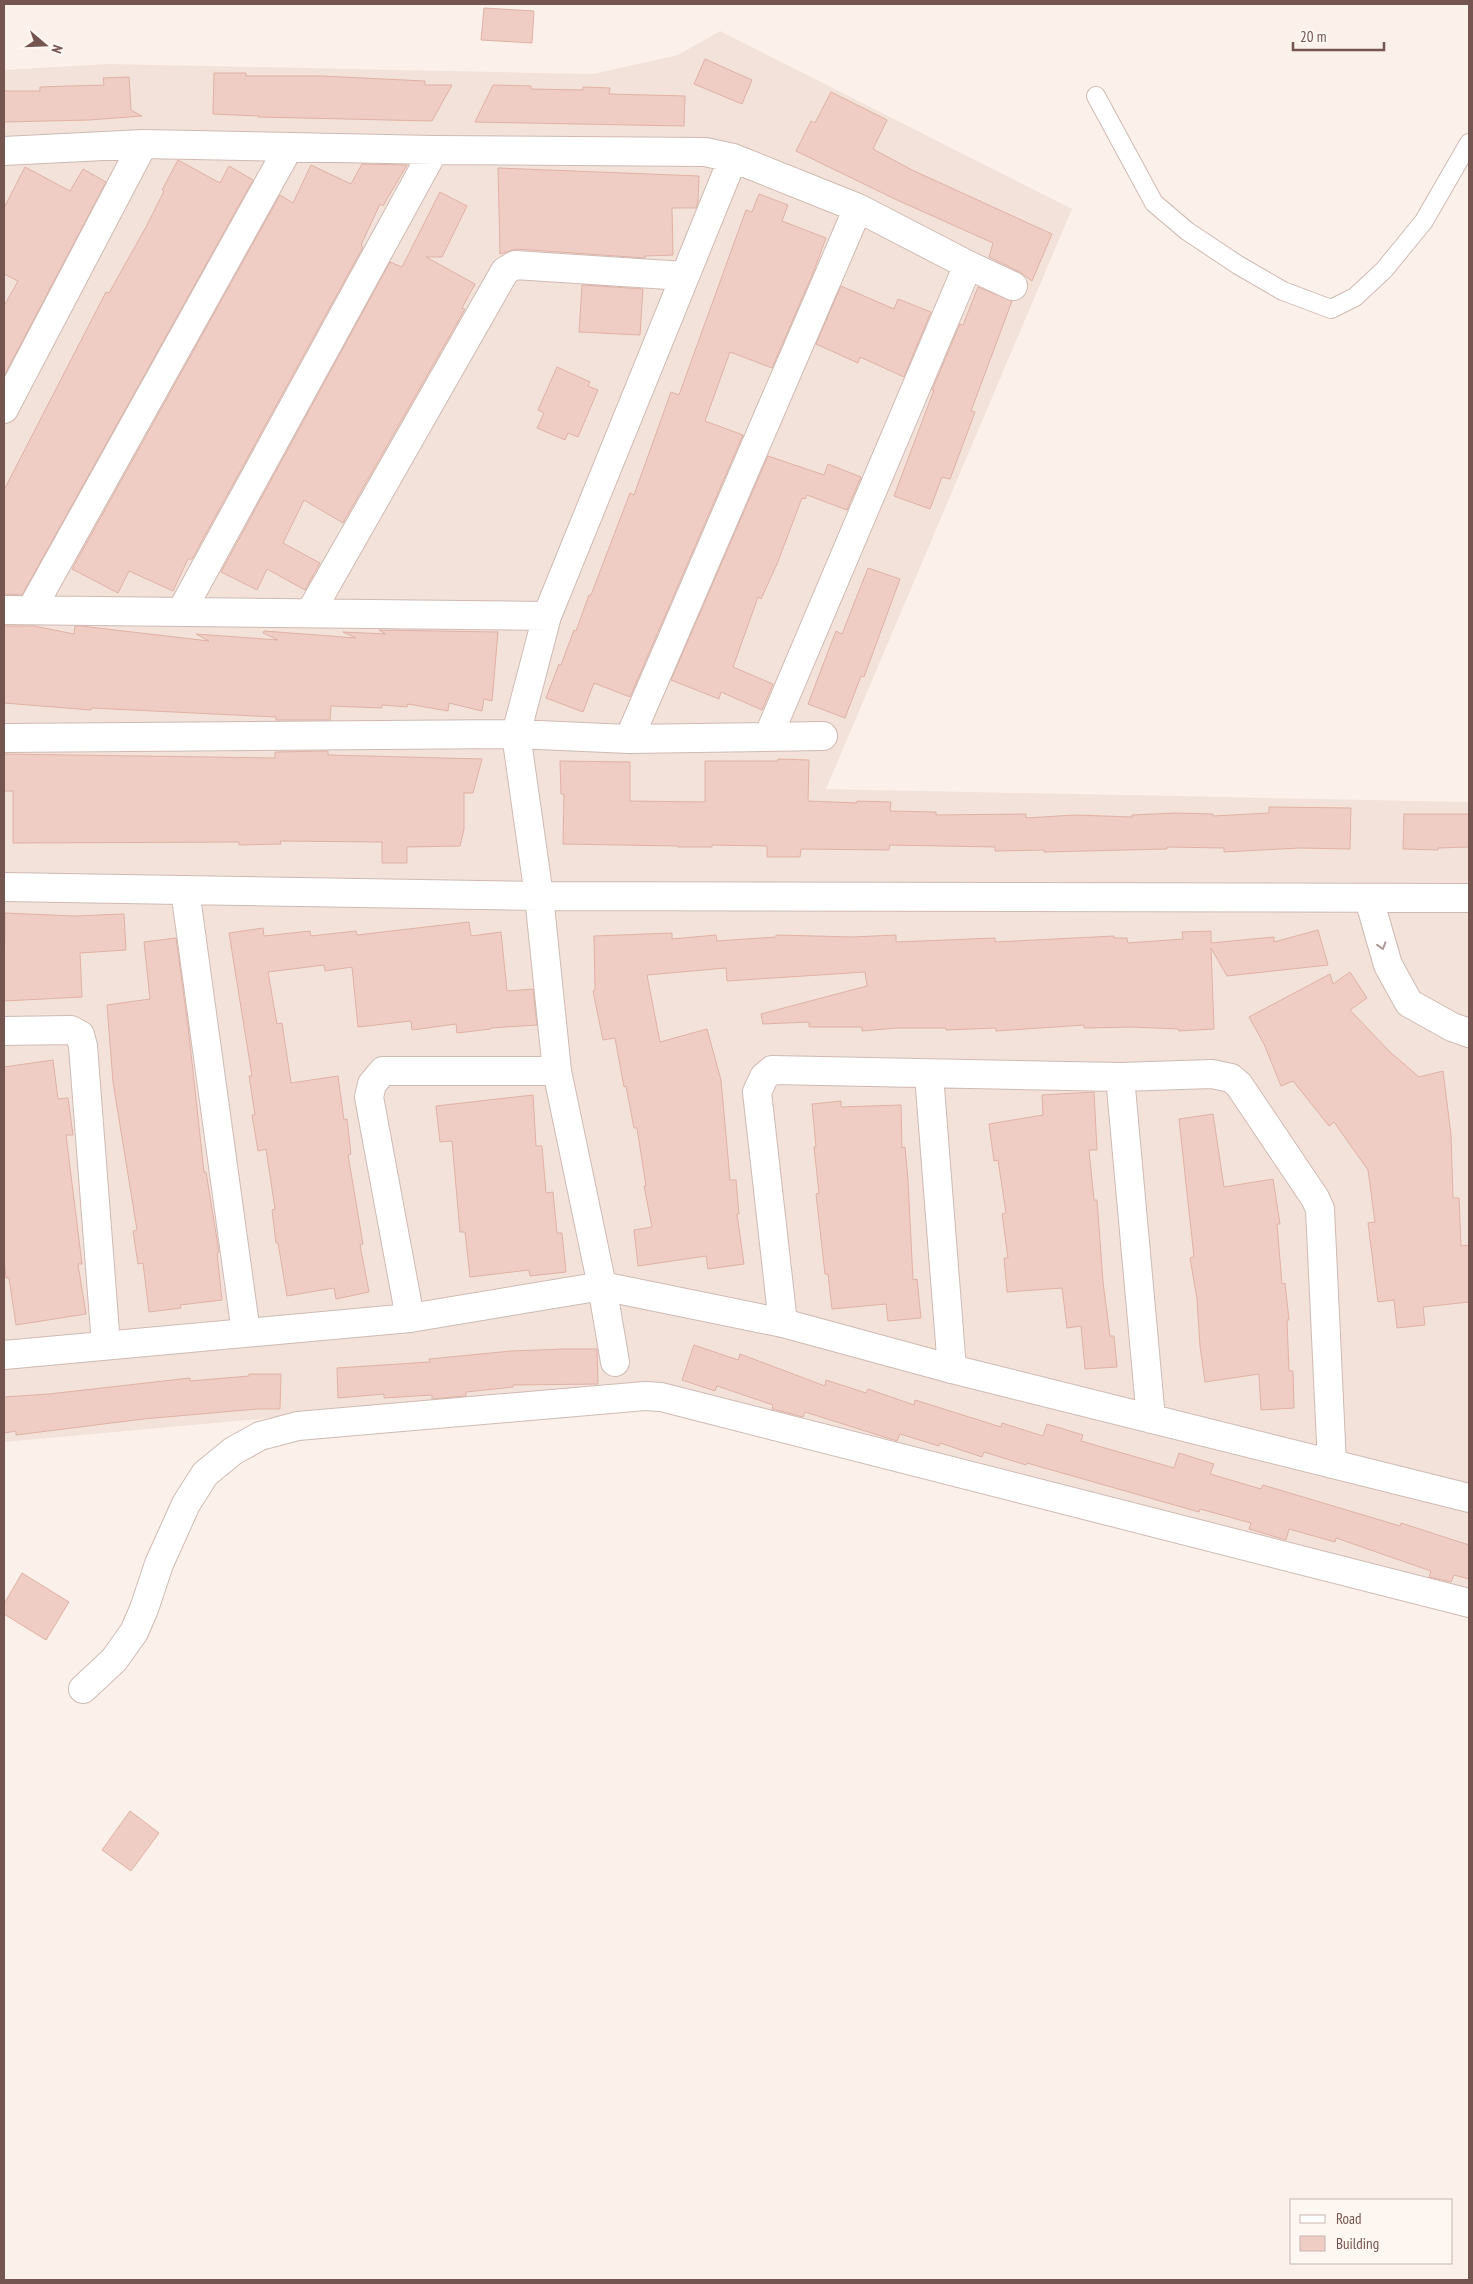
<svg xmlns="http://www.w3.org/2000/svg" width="1473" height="2284" viewBox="0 0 1473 2284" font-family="'PT Sans Narrow',sans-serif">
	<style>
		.residential { fill: #f3e2d9 }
		.building { fill: #efcdc4; stroke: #e0b1a5 }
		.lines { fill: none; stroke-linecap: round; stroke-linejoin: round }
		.lane-casing { stroke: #cfbab3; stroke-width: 20 }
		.street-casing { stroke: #cfbab3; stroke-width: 30 }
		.lane { stroke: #fff; stroke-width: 18 }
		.street { stroke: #fff; stroke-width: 28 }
		.oneway { stroke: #ac9995 }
	</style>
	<rect width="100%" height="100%" fill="#fbf1ea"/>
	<path class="residential" d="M720,31L1072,209L826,789L1469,802V1596L650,1384L4,1442V70L108,64L593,74L678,55Z"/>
	<path class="building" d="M484,8L534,11L532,43L481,40Z
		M705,59L752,80L742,104L694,84Z
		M214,73H246V76H321L425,81V85H452L432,121L258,117L259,116L213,114Z
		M129,77L131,110L142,116L89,120L4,122V91H40V87L104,85L103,78Z
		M493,85L531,86V89L583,90V87L610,88L609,94L685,96L684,126L475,122Z
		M831,92L887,120L873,149L912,170L1052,234L1032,281L1020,272L989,257L993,243L897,200L796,151L811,121L815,123Z
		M178,160L220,183L229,166L253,180L22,595L4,594V490L106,292L109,293L146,227L164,191L162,190Z
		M362,164L407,165L383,206L380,204L361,245L363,247L192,559H188L173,591L129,571L118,593L72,569L280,195L293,203L311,165L351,184Z
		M25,167L70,191L83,169L106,182L4,376V306L18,281L4,274V208Z
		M498,168L699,176L698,202L696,208H672L673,255L645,256V258L516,249L500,254Z
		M440,192L467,206L442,257H426L475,284L462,308L465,309L343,523L304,500L283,543L320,563L305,590L267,569L257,590L221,572L390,262L402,267Z
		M759,194L788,205L782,221L826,238L813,273L772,368L730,352L705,421L743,435L630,697L594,683L583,712L546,698L559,664L561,665L574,630L576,631L589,595H591L630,493L634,495L671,392L679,395L746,210L752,212Z
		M582,285L643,289L640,335L579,332Z
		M841,286L894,309L898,299L931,312L904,377L860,357L858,363L816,344Z
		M978,287L1012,301L971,411L975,412L950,479L942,477L930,509L894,496L934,390H932L960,324L963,325Z
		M557,367L590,382L588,386L598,390L578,437L568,433L565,440L537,428L544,413L538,410Z
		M768,456L824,475L828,464L861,477L847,510L807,495L805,499L802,498L777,564L761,599L758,597L733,667L773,684L762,710L721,692L719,699L671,680Z
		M868,568L900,579L864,677L861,676L845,718L808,704L836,631L842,634Z
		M4,626H34L74,634L75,626H81L209,641L196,634L278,640L263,633L264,631L356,638L343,632L386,634L379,630L498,632L492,701L484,699L482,711L449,703L448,711L408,704L407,707L382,705V708L331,706L330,720H276V717L91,708V710L4,703Z
		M328,751V755L482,759L473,793H464V829L460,846L407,847V863H382V842L280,841L281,844L239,845V842L13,843V791H4V754L275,758V752Z
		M778,759L809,760L808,801L857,803V801L891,802L890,811L936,812V815L1026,814V818L1075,815L1132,817V815L1176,813L1213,814V816L1269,813V807L1351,808L1350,849L1300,848L1224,852V848L1167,847V849L1044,852V850L995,851V847L890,845L889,850L801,849L800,857H767V846L712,845V847H678V846L563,844L564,794H561L560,761L630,762V801L705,802V761H778Z
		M1404,814H1469V847L1438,848V850L1403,849Z
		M5,913L74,916L124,914L126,950L80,953L82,997L4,1001Z
		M469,922L471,936L501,932L507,991L533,989L537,1025L491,1028V1029L457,1033L456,1024L412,1030L411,1021L358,1027L352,967L325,971L324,965L268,972L277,1024L282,1023L291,1083L338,1076L344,1120L347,1119L351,1154L348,1155L363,1244L360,1245L369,1292L336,1299L334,1288L287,1296L278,1243H276L272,1210L275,1209L266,1149L258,1151L252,1115H255L249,1076H252L229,933L263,928L264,936L310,931L311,936L356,931L357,935Z
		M1318,930L1328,965L1227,976L1211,948L1214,1029L1179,1031L1178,1029L1132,1027L1084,1028V1025L996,1031V1028L946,1030V1028H897L862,1031V1027H809V1022L763,1024L761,1014L867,986L865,972L727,981L726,968L647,975L660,1042L707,1029L721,1080L730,1180H736L739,1214H737L744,1264L708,1269L706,1256L638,1266L634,1230L652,1227L644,1186H646L637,1128H634L626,1086L624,1087L615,1038L603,1040L593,991L595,990L594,936L672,933V939L716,935L717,941L776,937V935L853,937L896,935V942L995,938V942L1114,936V938H1127L1128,943L1183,939L1182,932L1211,931V943L1274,937V942Z
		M176,938L188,1026L204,1172H206L219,1252L217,1253L222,1300L180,1305L181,1308L149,1312L143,1263L138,1264L133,1231L137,1230L113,1082L107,1005L150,999L144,942Z
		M1350,972L1367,998L1350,1010L1389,1051L1419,1077L1443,1071L1451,1135L1453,1198H1459L1461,1246L1469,1245V1302L1423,1307L1425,1325L1397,1328L1394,1300L1378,1302L1368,1223L1375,1222L1368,1170L1334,1122L1329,1126L1293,1081L1281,1086L1264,1044L1249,1017L1330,974L1333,984Z
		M53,1060L58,1099L68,1098L73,1135H66L82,1264H78L86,1314L16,1325L9,1278H6L4,1259V1067Z
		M1094,1092L1097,1150H1089L1094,1200H1097L1103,1282L1110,1336H1114L1117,1367L1085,1369L1081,1326L1067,1328L1062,1288L1007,1292L1004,1258H1008L1002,1214L1006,1213L998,1160L994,1161L989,1124L1043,1115L1042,1095Z
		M533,1095L536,1146H542L546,1193L553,1192L557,1233H562L566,1272L530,1276L529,1270L470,1277L465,1232H460L452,1141L440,1142L436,1106Z
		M841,1101V1107L901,1105L902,1148L905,1147L908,1180L913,1280L917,1279L921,1318L888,1321L886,1304L832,1309L828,1274H825L816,1194L819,1193L814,1147H816L812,1104Z
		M1213,1114L1224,1187L1273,1179L1280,1224H1277L1282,1284L1285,1283L1289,1320H1287L1289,1371H1293L1294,1408L1261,1410L1259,1374L1205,1382L1200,1346L1197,1299L1190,1258L1194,1257L1179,1119Z
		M694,1345L738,1360L740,1354L825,1386L826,1380L866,1393L868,1389L914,1405L915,1400L1001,1427L1002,1423L1043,1436L1047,1424L1083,1435L1081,1441L1174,1468L1179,1453L1214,1464L1210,1474L1261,1489L1263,1485L1400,1526L1401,1523L1469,1545V1579L1454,1575L1451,1582L1429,1577L1431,1571L1336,1538L1335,1542L1289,1529L1286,1540L1249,1529L1251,1523L1200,1509L1199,1512L1027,1463L1026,1465L984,1452L982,1457L940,1443L939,1446L900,1434L897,1441L805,1412L803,1417L780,1411L772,1409L773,1405L717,1386L715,1391L682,1380Z
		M564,1349H597L598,1384L513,1385V1387L466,1392V1396L432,1399V1395L384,1398V1394L338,1398L337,1368L430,1362L429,1359L511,1351Z
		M249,1374H281L280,1409H257L143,1419L16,1435V1431L4,1433V1397L49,1394L190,1378V1381L249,1376Z
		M22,1573L69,1602L46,1640L4,1614V1604Z
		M130,1811L159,1833L131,1871L102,1850Z"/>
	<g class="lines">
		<defs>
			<path id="lane" d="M1096,96L1154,203L1187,231L1238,265L1283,291L1331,309L1355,297L1384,270L1424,221L1469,143"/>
			<path id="street" d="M4,151L143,144L434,150L705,152L733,158L858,208L968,265L1013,286
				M4,409L143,144
				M4,610L547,616
				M31,610L289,147
				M181,612L434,150
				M310,613L505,271L515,265L684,276
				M768,737L968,265
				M4,738L516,734L629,739L823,736
				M629,739L858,208
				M4,887L539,896L1469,898
				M185,890L246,1333
				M1369,899L1388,965L1409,1003L1452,1027L1469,1033
				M4,1031L71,1030L80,1035L83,1046L106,1345
				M929,1075L952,1369
				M1120,1077L1151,1419
				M410,1318L369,1097L372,1084L383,1071H557
				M783,1323L757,1092L764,1077L772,1070L1120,1077L1212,1074L1231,1078L1239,1085L1315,1198L1320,1209L1332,1464
				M4,1355L410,1318L602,1286L783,1323L952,1369L1469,1498
				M615,1362L602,1286L557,1071L539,896L516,734L547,616L733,158
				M83,1689L114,1660L134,1632L144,1609L159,1564L186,1504L205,1474L233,1451L260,1436L298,1426L645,1396L661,1397L1469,1603"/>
		</defs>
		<use href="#lane" class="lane-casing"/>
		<use href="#street" class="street-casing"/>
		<use href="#lane" class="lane"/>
		<use href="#street" class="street"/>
	</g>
	<defs><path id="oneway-chevron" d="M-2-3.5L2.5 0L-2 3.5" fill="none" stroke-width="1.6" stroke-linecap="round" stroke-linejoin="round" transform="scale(1.25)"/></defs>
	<use class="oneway" href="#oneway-chevron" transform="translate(1382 946) rotate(73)"/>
	<rect width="1473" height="2284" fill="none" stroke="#75554f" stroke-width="10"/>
	<rect x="1290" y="2199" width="162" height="65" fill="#fef6f1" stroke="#c7b6b0"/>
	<rect x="1300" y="2215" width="25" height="8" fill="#ffffff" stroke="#c7b6b0"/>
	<text x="1336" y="2224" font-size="15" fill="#75554f">Road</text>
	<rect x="1300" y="2236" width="25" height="15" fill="#efcdc4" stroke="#c7b6b0"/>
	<text x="1336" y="2249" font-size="15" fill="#75554f">Building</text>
	<g transform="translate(45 45) rotate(109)" stroke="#fef6f1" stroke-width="4" paint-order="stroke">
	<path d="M0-4L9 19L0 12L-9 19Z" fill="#75554f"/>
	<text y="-8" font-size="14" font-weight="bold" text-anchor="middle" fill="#75554f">N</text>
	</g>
	<path d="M1293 42v8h91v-8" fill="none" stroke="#75554f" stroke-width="2.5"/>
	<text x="1300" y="42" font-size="15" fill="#75554f" stroke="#fef6f1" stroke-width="4" paint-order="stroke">20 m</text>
</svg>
